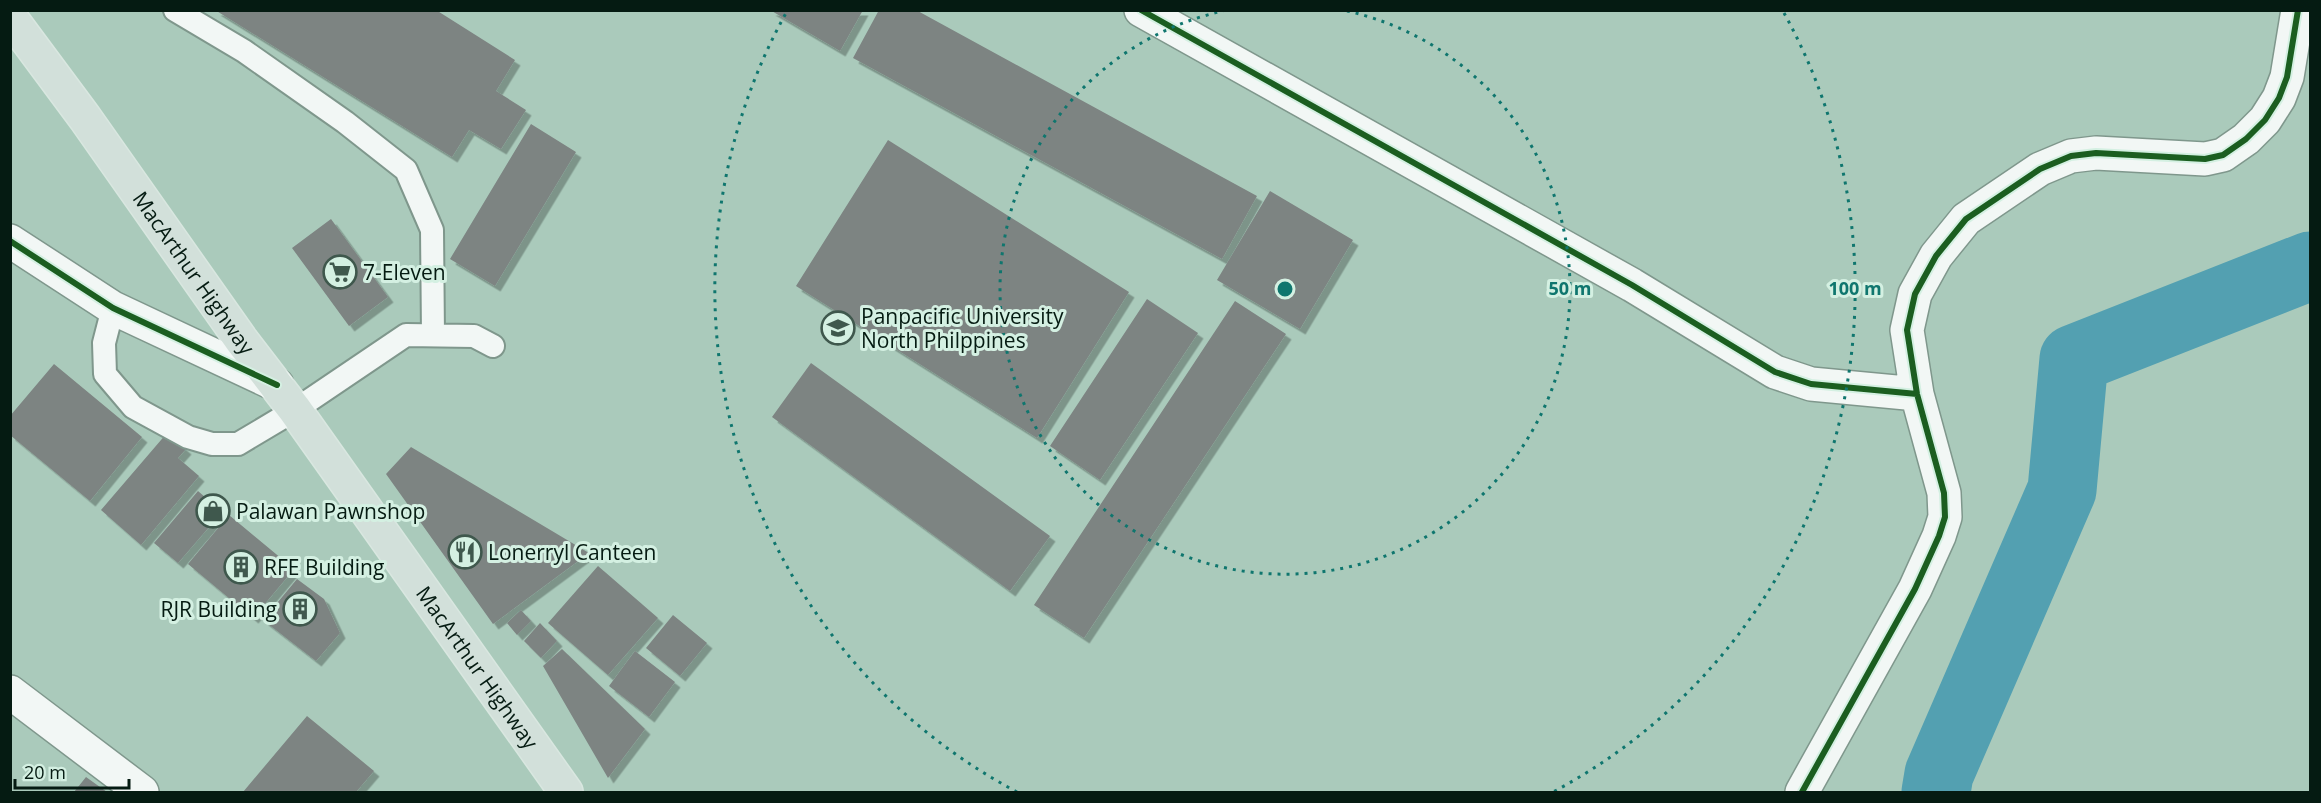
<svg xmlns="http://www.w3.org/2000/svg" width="2321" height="803" viewBox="0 0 2321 803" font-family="'Open Sans',sans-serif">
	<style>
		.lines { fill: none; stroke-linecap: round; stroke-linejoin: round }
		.river { stroke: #53a0b1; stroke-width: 69 }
		.building { fill: #7d8482; filter: url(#shadow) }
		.lane-casing { stroke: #7f978c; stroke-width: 26 }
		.street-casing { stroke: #7f978c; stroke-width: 36 }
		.primary-casing { stroke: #d9e7e0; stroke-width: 36 }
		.lane { stroke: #f2f7f5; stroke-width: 22 }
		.street { stroke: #f2f7f5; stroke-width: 33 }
		.primary { stroke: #d2e0da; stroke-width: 33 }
		.cycleway-casing { stroke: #d4f0e2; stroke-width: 10 }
		.cycleway { stroke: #1b5e20; stroke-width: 6 }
		.ring { fill: none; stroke: #0f766e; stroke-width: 3; stroke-dasharray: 3 6 }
		.labels { text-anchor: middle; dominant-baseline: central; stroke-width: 6; stroke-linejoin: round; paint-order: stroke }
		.poi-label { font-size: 21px; fill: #051b12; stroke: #d4f0e2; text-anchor: start }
		.street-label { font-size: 21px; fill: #051b12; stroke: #d4f0e2 }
		.centre { fill: #0f766e; stroke: #d4f0e2; stroke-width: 3 }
		.ring-label { font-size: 18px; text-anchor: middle; font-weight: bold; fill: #0f766e; stroke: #d4f0e2; stroke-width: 6; stroke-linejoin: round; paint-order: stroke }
	</style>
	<defs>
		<filter id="shadow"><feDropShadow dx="5.5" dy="5.5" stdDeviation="0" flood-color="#0004"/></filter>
	</defs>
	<rect width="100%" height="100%" fill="#aacabb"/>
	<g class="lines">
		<path class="river" d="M1936,792L1939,774L2062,490L2074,359L2310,266"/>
	</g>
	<path class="building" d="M215,10H436L515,60L496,91L526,110L501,149L469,130L452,157Z
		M770,10H863L840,51Z
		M879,10H916L1257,196L1222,259L853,58Z
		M531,124L576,152L495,286L450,259Z
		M888,140L1129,292L1037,438L796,286Z
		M1270,191L1353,240L1300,329L1217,280Z
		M331,219L388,297L349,326L292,248Z
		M1147,299L1198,333L1100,480L1050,446Z
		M1235,301L1286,334L1084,638L1034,605Z
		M811,363L1050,536L1010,591L772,417Z
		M54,364L142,437L90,501L10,435V416Z
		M167,433L186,449L178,458L199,476L141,545L101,510Z
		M411,447L589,553L493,624L386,474Z
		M198,491L222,512L178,563L154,543Z
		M229,515L294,569L253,618L188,564Z
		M598,566L658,618L608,675L548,623Z
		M297,579L324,599L340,633L316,661L263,620Z
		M521,610L531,621L517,635L507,623Z
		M673,615L707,643L680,676L646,648Z
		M540,623L557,641L541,658L524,641Z
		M562,649L645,729L608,778L543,666Z
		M635,651L675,682L649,717L609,686Z
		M307,716L374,771L356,792H243Z
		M86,777L107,792H74Z"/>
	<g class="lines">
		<defs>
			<path id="lane" d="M175,10L244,51L345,122L406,170L432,230L433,335
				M113,308L104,343L105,374L133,407L188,437L212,444H238L295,410L406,335L474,336L493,346"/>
			<path id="street" d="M1141,10L1632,285L1775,372L1811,384L1917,394
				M10,241L113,308L277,385
				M10,692L142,792
				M1802,792L1915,589L1939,536L1945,517L1944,493L1917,394L1907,330L1915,294L1936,256L1966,219L2040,169L2071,156L2096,153L2205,159L2223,155L2246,139L2265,120L2279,98L2287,77L2298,10"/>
			<g id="primary">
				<path id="s1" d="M10,17L85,118L242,341L295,410L566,792"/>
			</g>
		</defs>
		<use href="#lane" class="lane-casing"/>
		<use href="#street" class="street-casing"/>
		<use href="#primary" class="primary-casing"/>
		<use href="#lane" class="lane"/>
		<use href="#street" class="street"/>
		<use href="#primary" class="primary"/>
		<defs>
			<path id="cycleway" d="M1141,10L1632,285L1775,372L1811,384L1917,394
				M10,241L113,308L277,385
				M1802,792L1915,589L1939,536L1945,517L1944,493L1917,394L1907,330L1915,294L1936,256L1966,219L2040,169L2071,156L2096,153L2205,159L2223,155L2246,139L2265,120L2279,98L2287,77L2298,10"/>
		</defs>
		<use href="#cycleway" class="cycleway-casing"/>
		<use href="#cycleway" class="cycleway"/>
	</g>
	<g class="ring">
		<path d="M1347 11A285 285 0 1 1 1223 11"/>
		<path d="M1017 792A570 570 0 0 1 786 13M1784 13A570 570 0 0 1 1553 792"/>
	</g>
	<defs>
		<symbol id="supermarket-ring" viewBox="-11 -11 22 22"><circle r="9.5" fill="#d4f0e2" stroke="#3f584d" stroke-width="1.5"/><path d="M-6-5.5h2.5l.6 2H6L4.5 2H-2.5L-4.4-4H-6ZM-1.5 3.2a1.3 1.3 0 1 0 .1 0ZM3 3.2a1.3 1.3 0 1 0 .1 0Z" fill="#3f584d"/></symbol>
		<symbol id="university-ring" viewBox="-11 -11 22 22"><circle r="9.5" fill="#d4f0e2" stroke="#3f584d" stroke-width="1.5"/><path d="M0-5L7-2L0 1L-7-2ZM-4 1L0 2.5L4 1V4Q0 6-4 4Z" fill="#3f584d"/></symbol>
		<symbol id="shop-ring" viewBox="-11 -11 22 22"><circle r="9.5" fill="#d4f0e2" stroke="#3f584d" stroke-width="1.5"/><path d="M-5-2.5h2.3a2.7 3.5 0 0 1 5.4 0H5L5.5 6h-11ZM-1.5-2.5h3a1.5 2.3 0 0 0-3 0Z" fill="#3f584d"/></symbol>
		<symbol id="restaurant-ring" viewBox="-11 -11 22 22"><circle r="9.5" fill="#d4f0e2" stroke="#3f584d" stroke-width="1.5"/><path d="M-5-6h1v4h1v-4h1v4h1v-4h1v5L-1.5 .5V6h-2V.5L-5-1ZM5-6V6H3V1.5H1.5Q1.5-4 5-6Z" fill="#3f584d"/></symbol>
		<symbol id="building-ring" viewBox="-11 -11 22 22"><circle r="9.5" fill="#d4f0e2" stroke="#3f584d" stroke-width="1.5"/><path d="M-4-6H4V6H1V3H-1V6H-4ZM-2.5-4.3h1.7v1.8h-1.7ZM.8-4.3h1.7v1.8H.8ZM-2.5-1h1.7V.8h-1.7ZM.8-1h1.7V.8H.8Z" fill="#3f584d"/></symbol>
	</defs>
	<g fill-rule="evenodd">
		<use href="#supermarket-ring" x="321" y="253" width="38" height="38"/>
		<use href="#university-ring" x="819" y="309" width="38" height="38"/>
		<use href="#shop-ring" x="194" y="492" width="38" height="38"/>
		<use href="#restaurant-ring" x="446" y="533" width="38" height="38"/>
		<use href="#building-ring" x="222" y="548" width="38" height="38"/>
		<use href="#building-ring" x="281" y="590" width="38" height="38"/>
	</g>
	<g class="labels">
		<g class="poi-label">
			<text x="363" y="272">7-Eleven</text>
			<text x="861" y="316">Panpacific University<tspan x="861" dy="24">North Philppines</tspan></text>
			<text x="236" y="511">Palawan Pawnshop</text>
			<text x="488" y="552">Lonerryl Canteen</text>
			<text x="264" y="567">RFE Building</text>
			<text x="277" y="609" text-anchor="end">RJR Building</text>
		</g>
		<g class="street-label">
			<text stroke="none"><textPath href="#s1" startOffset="315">MacArthur Highway</textPath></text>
			<text stroke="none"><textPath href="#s1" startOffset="801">MacArthur Highway</textPath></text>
		</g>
	</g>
	<circle cx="1285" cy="289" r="9" class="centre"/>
	<g class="ring-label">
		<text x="1570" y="295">50 m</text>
		<text x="1855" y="295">100 m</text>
	</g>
	<rect width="2321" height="803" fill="none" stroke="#051b12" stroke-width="24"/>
	<path d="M15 779v9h114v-9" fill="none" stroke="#051b12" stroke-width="3"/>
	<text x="24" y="779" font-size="18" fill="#051b12" stroke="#d4f0e2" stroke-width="4.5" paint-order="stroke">20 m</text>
</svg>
